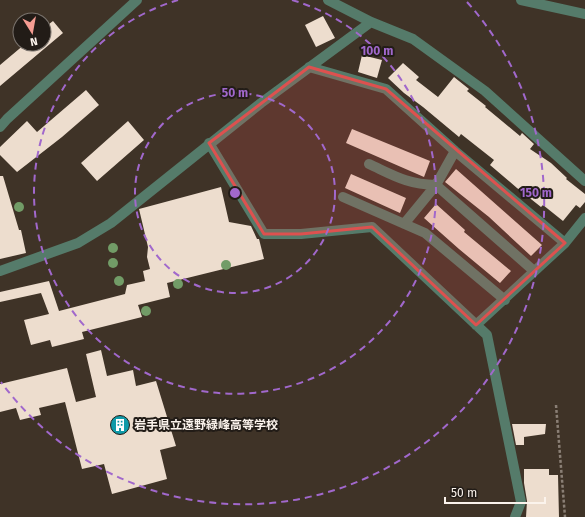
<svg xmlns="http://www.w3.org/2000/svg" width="585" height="517" viewBox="0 0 585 517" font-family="'Fira Sans','Noto Sans JP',sans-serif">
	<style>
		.building { fill: #edddce }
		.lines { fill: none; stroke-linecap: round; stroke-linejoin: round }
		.path { stroke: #8a7f75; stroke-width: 2.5; stroke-dasharray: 3 2; stroke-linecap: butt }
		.minor { stroke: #557b6a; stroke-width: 10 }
		.tree { fill: #729c67 }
		.marked { fill: #dd514f; fill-opacity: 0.2; stroke: #dd514f; stroke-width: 3; stroke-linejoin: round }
		.ring { fill: none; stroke: #a168cc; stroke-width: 2; stroke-dasharray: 7 5 }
		.labels { text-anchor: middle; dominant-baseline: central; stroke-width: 4; stroke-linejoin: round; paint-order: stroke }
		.poi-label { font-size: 12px; font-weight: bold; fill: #fbf3ec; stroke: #221c17; text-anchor: start }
		.centre { fill: #a168cc; stroke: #221c17; stroke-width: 2 }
		.ring-label { font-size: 12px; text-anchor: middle; font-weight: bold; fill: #a168cc; stroke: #221c17; stroke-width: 4; stroke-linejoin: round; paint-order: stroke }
	</style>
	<rect width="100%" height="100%" fill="#3f3327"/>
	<path class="building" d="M323,16L335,38L316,47L305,25Z
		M53,21L63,33L0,86V65L25,44H44V28Z
		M362,55L382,60L377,78L358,72Z
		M403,63L419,77L416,80L438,97L454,77L469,89L467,91L486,106L485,107L520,136L522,133L534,144L530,149L551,163L567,178L566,179L585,194V202L580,208L576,205L563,221L543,205L541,207L517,188L490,165L494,160L461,134L459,137L423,107L404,93L388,78Z
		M86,90L99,105L62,137L17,172L0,155V147L27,121L37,132Z
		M128,121L144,140L97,181L81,163Z
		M352,129L430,161L424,177L346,143Z
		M456,169L542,245L531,256L489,217L445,182Z
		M351,174L406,198L400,213L345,188Z
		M0,176H3L19,230H21L26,253L0,259Z
		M221,187L229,222L251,226L257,239H259L264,259L167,283L170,297L138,305L142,317L82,332L84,339L52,347L50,340L31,345L24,320L49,314L41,293L0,302V292L49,281L59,311L125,294L127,285L145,281L143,271L150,269L147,257L148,247L139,209Z
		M436,204L465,230L464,232L511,271L500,283L459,249L424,218Z
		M101,350L107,376L133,370L136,386L156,381L176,446L160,450L167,479L112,494L104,464L82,469L65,402L39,408L41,415L20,420L16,408L0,412V384L67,368L76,402L96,397L86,354Z
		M512,424H546L545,434L524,437V445H516Z
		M524,469H549V475H558L559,517H526L527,501L524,483Z"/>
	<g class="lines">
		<path class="path" d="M556,405L565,517"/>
		<path class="minor" d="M328,0L371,22L413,39L485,91L585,181
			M521,0L585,14
			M309,67L386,89L455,151L565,243
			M0,127L7,119L137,0
			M209,143L264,234H301L372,227L487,335L521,502L515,517
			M455,151L436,185L534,271
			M369,164C395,176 407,184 436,185
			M343,197L425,233L505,300
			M404,224L436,185
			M0,271L78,243L111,223L261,103L371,22
			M476,325L565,243L585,218"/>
	</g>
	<g class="tree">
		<circle cx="19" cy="207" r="5"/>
		<circle cx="113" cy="248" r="5"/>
		<circle cx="113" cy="263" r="5"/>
		<circle cx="226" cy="265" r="5"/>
		<circle cx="119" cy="281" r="5"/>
		<circle cx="178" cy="284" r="5"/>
		<circle cx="146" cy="311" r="5"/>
	</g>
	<path class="marked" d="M309,67L386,89L565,243L476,325L372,227L301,234H264L209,143Z"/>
	<g class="ring">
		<circle cx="235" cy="193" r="100"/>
		<path d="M292 0A201 201 0 1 1 178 0"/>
		<path d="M467 2A301 301 0 1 1 1 382"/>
	</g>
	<defs>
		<symbol id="building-disc" viewBox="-11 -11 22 22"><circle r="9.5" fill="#0f9aa8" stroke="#221c17"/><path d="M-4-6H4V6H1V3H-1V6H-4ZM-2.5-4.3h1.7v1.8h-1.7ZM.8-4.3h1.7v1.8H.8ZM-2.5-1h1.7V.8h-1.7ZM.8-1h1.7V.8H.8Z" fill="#fff"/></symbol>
	</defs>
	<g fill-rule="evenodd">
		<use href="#building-disc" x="109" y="414" width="22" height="22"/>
	</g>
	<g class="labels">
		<g class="poi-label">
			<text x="134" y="425">岩手県立遠野緑峰高等学校</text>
		</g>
	</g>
	<circle cx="235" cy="193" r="6" class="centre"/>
	<g class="ring-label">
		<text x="377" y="55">100 m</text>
		<text x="235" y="97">50 m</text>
		<text x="536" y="197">150 m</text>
	</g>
	<g transform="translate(32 32) rotate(169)"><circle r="19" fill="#221c17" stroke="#79726c"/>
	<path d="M0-3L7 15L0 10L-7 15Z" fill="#f59c92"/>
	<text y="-6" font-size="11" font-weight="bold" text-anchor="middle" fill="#fbf3ec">N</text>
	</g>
	<path d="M445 497v6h100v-6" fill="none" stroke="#fbf3ec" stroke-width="2"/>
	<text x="451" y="497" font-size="12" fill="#fbf3ec" stroke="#221c17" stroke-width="3" paint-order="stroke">50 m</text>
</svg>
